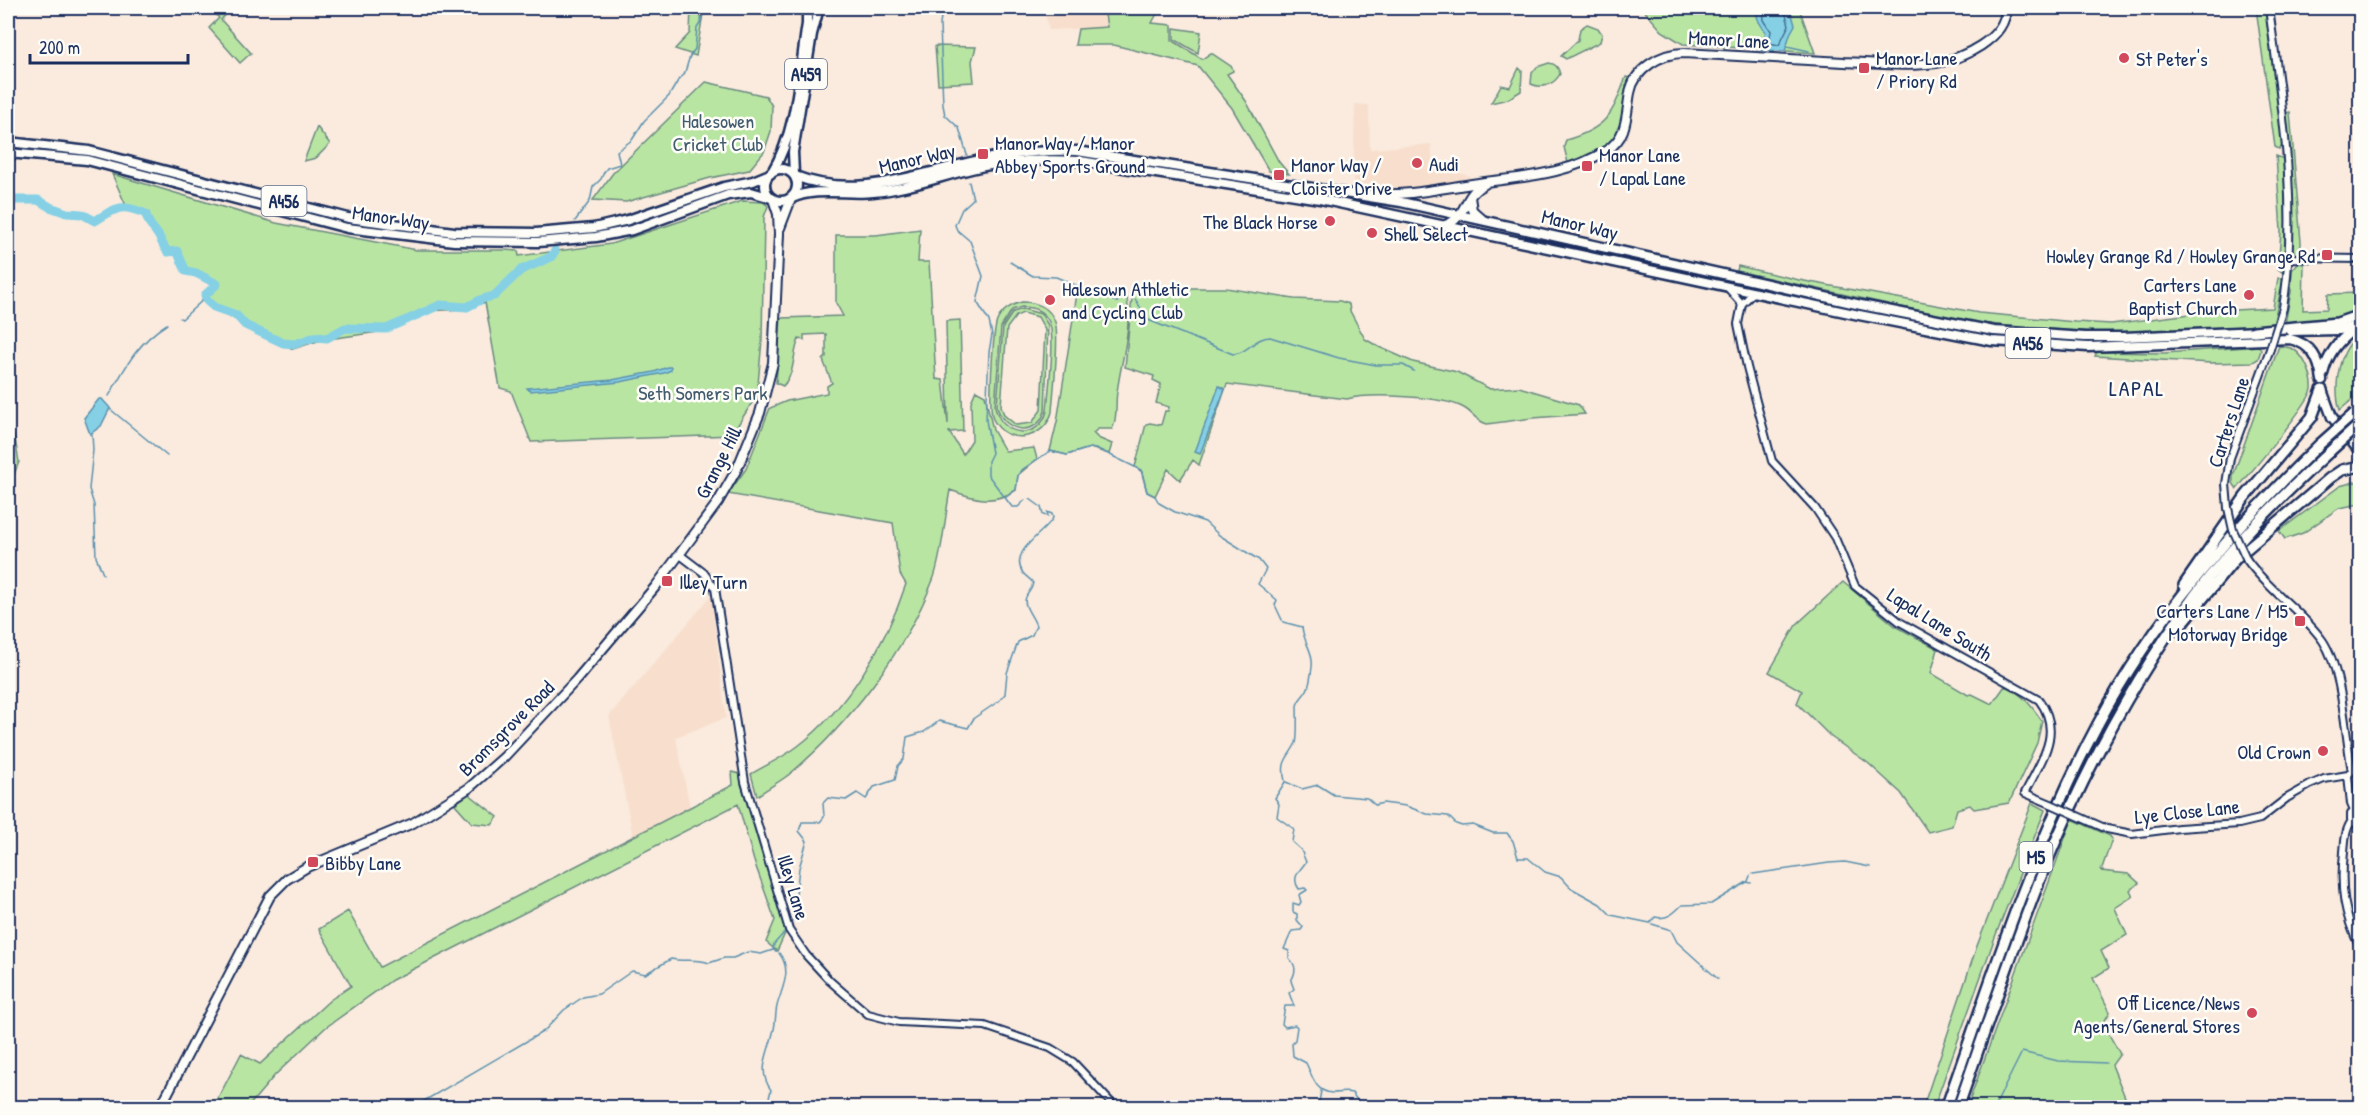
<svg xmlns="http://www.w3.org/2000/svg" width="2368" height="1115" viewBox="0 0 2368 1115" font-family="'Patrick Hand',sans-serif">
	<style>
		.built { fill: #f8dfcd }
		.green { fill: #b9e5a3; stroke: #6a8a80; stroke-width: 1.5; fill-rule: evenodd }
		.water { fill: #85d0e5; stroke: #5b90af; stroke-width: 1.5 }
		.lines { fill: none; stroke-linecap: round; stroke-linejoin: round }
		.shore { stroke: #456f94; stroke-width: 1.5 }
		.stream { stroke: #5b90af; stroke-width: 1.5 }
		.river { stroke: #85d0e5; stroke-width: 9 }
		.tertiary-casing { stroke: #1b2f5e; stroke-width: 10 }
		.secondary-casing { stroke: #1b2f5e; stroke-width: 12 }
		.primary-casing { stroke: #1b2f5e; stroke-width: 13 }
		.trunk-casing { stroke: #1b2f5e; stroke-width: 13 }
		.motorway-casing { stroke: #1b2f5e; stroke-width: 14 }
		.tertiary { stroke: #fdfcf7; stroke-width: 6 }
		.secondary { stroke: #fdfcf7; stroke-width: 8 }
		.primary { stroke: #fdfcf7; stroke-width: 8 }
		.trunk { stroke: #fdfcf7; stroke-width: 8 }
		.motorway { stroke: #fdfcf7; stroke-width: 9 }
		.tertiary-bridge-casing { stroke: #1b2f5e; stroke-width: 10; stroke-linecap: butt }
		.motorway-bridge-casing { stroke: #1b2f5e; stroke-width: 14; stroke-linecap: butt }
		.tertiary-bridge { stroke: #fdfcf7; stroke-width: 6 }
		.motorway-bridge { stroke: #fdfcf7; stroke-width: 9 }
		.poi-dot { fill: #d1495b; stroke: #fdfcf7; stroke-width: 2 }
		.labels { text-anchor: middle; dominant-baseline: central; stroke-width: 5; stroke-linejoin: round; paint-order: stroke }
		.shield { fill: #fdfcf7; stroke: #5f6c8c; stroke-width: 1.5 }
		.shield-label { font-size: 18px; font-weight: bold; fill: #1b2f5e }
		.street-label { font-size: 20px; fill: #1b2f5e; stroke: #fdfcf7 }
		.poi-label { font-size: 20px; fill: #1b2f5e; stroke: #fdfcf7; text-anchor: start }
		.park-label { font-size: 20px; fill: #425c6f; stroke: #fdfcf7 }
		.quarter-label { font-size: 22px; letter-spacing: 1.5px; fill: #1b2f5e; stroke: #fdfcf7 }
	</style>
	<rect width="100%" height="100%" fill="#faebde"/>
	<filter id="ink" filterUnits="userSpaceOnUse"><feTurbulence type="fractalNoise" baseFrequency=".0167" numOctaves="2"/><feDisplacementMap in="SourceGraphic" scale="12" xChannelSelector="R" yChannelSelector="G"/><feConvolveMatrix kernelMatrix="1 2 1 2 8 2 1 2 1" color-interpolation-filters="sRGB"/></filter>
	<g filter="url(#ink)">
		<path class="built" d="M1043,8H1123L1137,22L1098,28L1049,30Z
			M1355,104L1369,105L1370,149L1431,144L1433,164H1437L1438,170L1456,168L1457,172L1471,177L1470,179L1401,189L1353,187Z
			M711,596L726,718L676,737L690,807L633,837L609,716Z"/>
		<path class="green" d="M220,8H231L221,20L251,53L240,63L209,28L219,18L215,14Z
			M691,8H704L696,56L675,49L690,33Z
			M1104,8H1160L1152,23L1172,25V40L1202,59L1211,53L1232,67L1233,71L1227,74L1246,101L1279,162L1289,174L1269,171L1232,108L1198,66L1114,45H1075L1078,29L1107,27Z
			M1642,8H1799L1815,53L1683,44L1662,31Z
			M2256,8H2265L2283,145L2279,149L2275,147Z
			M1587,24L1598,28L1602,34L1600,42L1566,59L1561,56L1578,40L1580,29Z
			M1174,28L1201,32L1198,53L1174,39Z
			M935,46L976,47L972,61L974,82L938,84Z
			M1549,63C1556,64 1558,67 1560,74C1554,85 1542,89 1531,84L1532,73L1537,67Z
			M1519,68L1522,71L1521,91L1508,99L1491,103L1501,85L1510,87Z
			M1626,77L1631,78C1626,93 1626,107 1623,121C1616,145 1590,158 1568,163L1564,147L1566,140C1607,128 1612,115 1626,77Z
			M706,82L766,96L772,106L771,131L764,152L749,170L710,178L626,202L593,200L613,173Z
			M2290,112L2301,242V252L2296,255L2292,248L2291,171L2286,113Z
			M317,127L330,144L316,158L304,161Z
			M2276,156L2284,159L2286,238L2284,271L2282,272L2278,269L2281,231Z
			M112,174L276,223L417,250H505L518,251L519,256L611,244L742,201L763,202L768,206L764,217L762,340L757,395L734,431V435L531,442L511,391L500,388L485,302L466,309L426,311L409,322L386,331L321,340L293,349L251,329L205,301V294L214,284L210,280L186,271L177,252H168C163,247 162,241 158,235C153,227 148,224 146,214L127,208Z
			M920,229L918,262H929L936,379L943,380L948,424L946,321L960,320L963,431L949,432L963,454L972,440L971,402L976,390L985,395L993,430L1005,451L1034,448L1037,459L1018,475L1016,490C993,505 974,499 950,490C945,516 942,557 933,580C906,650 848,725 791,773C781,781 768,788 757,796L751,774C766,765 784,757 798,746C847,709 887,642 906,584L900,574L893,523L728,494L746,469L770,408L787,401L827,393V386L832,383L823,360L826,357V334L804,335V340L799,339C792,355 796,372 783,386L776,383L781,318L843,316L836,303V235H876Z
			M2298,263L2304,264L2303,310L2327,309L2328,294L2360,293V312L2330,320L2285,324L2291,292L2292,270Z
			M1738,266L1799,280L1979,313L2075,322L2111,324L2215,311L2273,308L2278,278H2282L2283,280L2273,325L2112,333L2027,328L1970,322L1737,271Z
			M1078,287L1117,302L1123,298H1127C1132,328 1121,362 1117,392C1115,404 1118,419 1112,429H1098L1093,433L1098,438L1112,444L1109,454L1090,448L1067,455L1050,451L1057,422Z
			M1133,288H1226L1294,299L1340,301L1349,304L1350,311L1365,339L1379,347L1413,362L1457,372L1490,389L1519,387L1579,405L1585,414L1533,418L1487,424C1476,421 1473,413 1464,408C1444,396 1369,393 1347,399L1227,384L1199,465L1193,460L1180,480L1168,469L1155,496L1147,492L1142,472L1135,467L1146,424L1150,423L1161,425L1165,411H1168L1169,407L1156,403L1161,384L1153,380L1154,376L1125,367Z
			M1022,302C1036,302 1050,307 1055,322C1060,336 1053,394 1052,412C1045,440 1006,447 993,419C988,409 993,332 997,321C1002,310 1010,305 1022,302ZM1022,307C1034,307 1044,311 1049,322C1056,336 1048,393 1047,411C1039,442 1000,437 995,406L1001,327L1012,310Z
			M1023,309L1041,314L1048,325L1045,411C1037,439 1002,432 997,406L1003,327L1013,312ZM1023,313L1038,317L1045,330L1041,410L1032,423L1016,425L1004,415L1001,406L1007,328L1016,316Z
			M2360,337V393L2340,410C2334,391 2337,362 2349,345C2352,342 2357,339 2360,337Z
			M2259,346L2261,350L2258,359L2253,362L2211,363L2095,356L2097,352L2165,353Z
			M2279,346C2283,347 2289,347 2293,349C2304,355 2313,376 2312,389C2311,402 2250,473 2237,489L2233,483V476Z
			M8,422L15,439L19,462L8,489Z
			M2354,482L2360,483V504L2339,508L2303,533L2285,539L2279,531L2340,486Z
			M1843,582L1895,626L1938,649L1931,673L1968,695L1972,694L1992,704L2005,686C2023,694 2031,705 2042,721L2037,743L2009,803L1974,809L1970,805L1957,809L1952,826L1928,832L1901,793L1868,763L1831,737L1797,703L1802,691L1769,672L1796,625Z
			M732,772L740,774L787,929L777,951L766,942L775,920L754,861L738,804L392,980L325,1028L275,1075L248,1107L213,1108L241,1054L260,1064L330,1000L351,986L319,929L348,911L380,967L733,785Z
			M469,794L498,817L492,825L472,823L455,804Z
			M2032,803L2045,810L1995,937L1934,1107H1923L1977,946Z
			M2072,819L2110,836L2112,839L2101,871L2129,874L2139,883L2130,890L2133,896L2115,908L2127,935L2101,951L2109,968L2093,978L2110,1012L2104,1022L2096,1025L2097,1027L2103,1024L2120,1054L2112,1065L2129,1107H1967Z"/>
		<path class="water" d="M1757,8H1790L1795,25L1790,34L1785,51L1759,50L1754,42L1763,39L1766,32C1760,24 1755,18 1757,8Z
			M668,367H671V370L664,373L620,382L530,391L527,388L612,380L654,372Z
			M1219,386L1225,389L1200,454L1195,452Z
			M99,399H102L110,408L101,426L90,434L84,418Z"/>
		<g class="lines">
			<path class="shore" d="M1763,8L1764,20L1771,31L1769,43L1779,45L1789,25L1784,8"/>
			<path class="stream" d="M942,8L940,25L943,105L945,115L959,128L967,155
				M1787,46L1809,51
				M969,182L973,199L962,209L955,225L957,230L970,241L983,276L977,302L989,321L992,335L989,352L986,420L992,453L988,461V475L1012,507H1018L1025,500
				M575,221L590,201L593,187L601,179L604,172L607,168L620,164L617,151L632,140L644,121L669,96L679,79L684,75L690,56L695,49L697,28L701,22L702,8
				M1010,262L1033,276L1056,277L1117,302L1123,298H1127
				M1135,299L1148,320L1233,354C1247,354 1255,337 1270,337L1339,358L1376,365H1403L1414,371
				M180,318L182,319L206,297
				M109,396C126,366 137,343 167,324
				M110,409L167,456
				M92,434L93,450L89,489L94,505L96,557L103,574
				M1005,498L1016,490L1018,475L1023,469L1050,451L1067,455L1090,448L1100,450L1141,470L1147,492L1155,496L1159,503L1175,512L1205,522L1219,535L1259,560L1266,569L1258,584L1277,600L1275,605L1283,622L1302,627C1303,641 1314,652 1312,667C1311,674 1310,685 1307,690C1304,696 1298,699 1297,706C1297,712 1298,738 1296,743C1288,759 1280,760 1285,781
				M1285,782L1275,798L1279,804L1277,817L1294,829L1292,842L1301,850L1306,862C1299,871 1291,878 1299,889L1305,888L1307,890L1299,895L1301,902L1299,905L1293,903V912L1297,914V920L1303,927L1301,930L1292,931L1284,949L1289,951V958C1297,966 1296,972 1291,981L1294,989L1289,993L1294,1006H1285L1282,1024L1285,1027L1295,1025L1297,1027L1295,1040L1292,1043L1293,1056L1306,1063C1312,1075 1315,1093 1333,1093C1341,1093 1345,1091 1352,1093L1357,1100L1374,1108
				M1286,782L1302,789L1318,785L1334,795L1367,798L1375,805L1383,803L1406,806L1427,814L1448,816L1456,824L1462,826L1473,825L1493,833H1507L1513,841L1518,858H1528L1545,872L1561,877L1571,888L1600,904L1611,915L1650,923L1655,917C1667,920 1674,913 1682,905L1711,904L1747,882L1751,883
				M1753,874L1829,863L1845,862L1870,867
				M1748,881L1750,876
				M793,921L799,868L807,841L799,831L802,822H820L824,817L823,803L828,798L846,800L857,793L866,799L874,787L895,780L898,766L904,759L907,737L924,732L939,721L968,728L974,718L999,701L1005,694L1007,673L1018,642L1032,635L1036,626C1034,617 1022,606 1026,597C1028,592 1032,590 1033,583C1031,579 1026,577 1023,573C1008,551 1044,534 1053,518L1052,514L1047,512L1048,516L1043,515L1041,507L1030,499
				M1652,924L1671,930L1677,942L1718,979
				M776,951L773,950L774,944L784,933
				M412,1108L544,1031L564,1010L583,997L599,994L632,971L645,974L671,959C683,962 698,958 709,963L724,958H733L748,952L761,954L773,950
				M762,1108L768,1102L771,1090C757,1070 768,1055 773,1033C776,1024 775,1015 777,1006C782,987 793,971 779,953
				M1318,1108L1321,1091
				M1994,1108L2022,1052L2058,1061L2106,1063"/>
			<path class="river" d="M8,200H38L50,207L67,213L82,214L95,221C117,207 121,203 146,214C148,225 153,227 158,235C162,241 163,247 168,252L177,251L186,271L196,273L217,284L205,295L207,301L214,307L236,315L245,325L283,343L295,344L315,337L327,338L345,328L386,329L440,305L467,307L482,299L494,296L521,270L551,257L555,251"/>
			<defs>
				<path id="tertiary" d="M2269,8C2282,107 2299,208 2283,308
					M2289,258L2360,259
					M1728,288L1742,304
					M1754,292L1742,304L1738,324L1747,367L1772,461L1815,508L1835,538L1855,586L1900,622L2039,700C2064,733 2040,762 2025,793L2051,804
					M2228,508L2226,484L2230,458L2270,349
					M679,554L704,573L715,588L745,782L789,930L806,955L830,981L868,1014L899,1022L985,1026L1050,1048L1073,1062L1116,1108
					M2247,560C2269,591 2303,612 2323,641C2343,671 2345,735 2352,771L2348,775
					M2348,775L2351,804L2354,811
					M2354,811L2351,814V820L2355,823L2360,824
					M2352,821C2345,829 2345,842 2344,852C2340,890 2344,914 2360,948
					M2091,822L2107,829L2132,834L2179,828L2239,824L2260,819L2287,798L2310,785L2324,779L2348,775"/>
				<path id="secondary" d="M1372,194C1408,196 1437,189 1472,184C1517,177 1567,176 1607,150C1628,137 1626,114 1630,93C1634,69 1661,53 1684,53C1738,56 1791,59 1844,62C1874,63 1906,67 1936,63C1962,59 2006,39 2006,8
					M1470,197L1472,210L1482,219
					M1445,225C1468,218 1462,194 1485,184
					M780,228L791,199
					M160,1108L270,896L287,879L307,867L413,823L469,788L504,757L577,679L656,586L718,502L737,469L760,413L773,363L779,234L778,214L773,199"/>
				<path id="primary" d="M772,172C798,129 799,73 807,24V8
					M794,174L793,152L812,34L819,8"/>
				<path id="trunk" d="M8,142L89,151L348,218L454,232L536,233L594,228L628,220L724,187L753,181L770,174
					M8,153L87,160L347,228L454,241L538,242L596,237L632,230L728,195L751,192L771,198
					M765 185a16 16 0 1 1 32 0a16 16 0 1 1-32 0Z
					M795,176C856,200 916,174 976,161C1010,153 1042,150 1077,151L1401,202L1861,305L1994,331L2085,337H2124L2259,331
					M792,198C817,187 846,195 873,192C907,189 938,177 971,169C1007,160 1042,159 1080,161L1320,199L1859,315L1992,341L2088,347L2290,339C2312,344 2319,359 2322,380
					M2290,331L2339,330L2360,325
					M2323,374C2328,354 2338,341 2354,329
					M2322,390L2332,417L2360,452"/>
				<path id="motorway" d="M2254,331L2337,323L2360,315
					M2184,585L2245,497L2312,417L2322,390
					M2177,630L2237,557L2330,478L2342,470L2360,466
					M1946,1108C1992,978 2033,845 2098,724C2154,618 2235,527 2320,444
					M1958,1108C1986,1028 2013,947 2044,869C2084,772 2134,679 2195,595C2234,543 2281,497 2328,453"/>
			</defs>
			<use href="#tertiary" class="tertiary-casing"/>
			<use href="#secondary" class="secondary-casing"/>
			<use href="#primary" class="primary-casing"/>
			<use href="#trunk" class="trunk-casing"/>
			<use href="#motorway" class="motorway-casing"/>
			<use href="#tertiary" class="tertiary"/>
			<use href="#secondary" class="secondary"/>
			<use href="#primary" class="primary"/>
			<use href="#trunk" class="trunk"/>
			<use href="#motorway" class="motorway"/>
			<defs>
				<path id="tertiary-bridge" d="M2270,349L2283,308
					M2228,508L2233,530L2247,560
					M2051,804L2091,822"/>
				<path id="motorway-bridge" d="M2320,444L2355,413
					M2328,453L2360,424"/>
			</defs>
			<use href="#tertiary-bridge" class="tertiary-bridge-casing"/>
			<use href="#motorway-bridge" class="motorway-bridge-casing"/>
			<use href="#tertiary-bridge" class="tertiary-bridge"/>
			<use href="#motorway-bridge" class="motorway-bridge"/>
		</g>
	</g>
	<g class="poi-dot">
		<circle cx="2124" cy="58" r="6"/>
		<rect x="1858" y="62" width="12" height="12" rx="3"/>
		<rect x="977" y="148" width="12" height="12" rx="3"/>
		<circle cx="1417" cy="163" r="6"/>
		<rect x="1581" y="160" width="12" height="12" rx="3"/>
		<rect x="1273" y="169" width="12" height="12" rx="3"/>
		<circle cx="1330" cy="221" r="6"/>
		<circle cx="1372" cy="233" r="6"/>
		<rect x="2321" y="249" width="12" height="12" rx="3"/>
		<circle cx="2249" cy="295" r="6"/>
		<circle cx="1050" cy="300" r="6"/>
		<rect x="661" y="575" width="12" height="12" rx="3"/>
		<rect x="2294" y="615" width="12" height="12" rx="3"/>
		<circle cx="2323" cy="751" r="6"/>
		<rect x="307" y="856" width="12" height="12" rx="3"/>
		<circle cx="2252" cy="1013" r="6"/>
	</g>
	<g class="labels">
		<g class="shield">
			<rect x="785" y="59" width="42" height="30" rx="4.5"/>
			<rect x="261.5" y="186" width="45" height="30" rx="4.5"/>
			<rect x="2005.5" y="328" width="45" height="30" rx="4.5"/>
			<rect x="2019.5" y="842" width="33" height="30" rx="4.5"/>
		</g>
		<g class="shield-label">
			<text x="806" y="74">A459</text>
			<text x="284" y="201">A456</text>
			<text x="2028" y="343">A456</text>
			<text x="2036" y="857">M5</text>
		</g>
		<g class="street-label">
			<text transform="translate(1729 39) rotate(3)">Manor Lane</text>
			<text transform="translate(917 158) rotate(-13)">Manor Way</text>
			<text transform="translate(391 217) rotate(8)">Manor Way</text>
			<text transform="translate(1580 224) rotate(13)">Manor Way</text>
			<text transform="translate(2228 422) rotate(-72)">Carters Lane</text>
			<text transform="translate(718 462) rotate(-63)">Grange Hill</text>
			<text transform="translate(1940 624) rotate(32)">Lapal Lane South</text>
			<text transform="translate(506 728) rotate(-45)">Bromsgrove Road</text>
			<text transform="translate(2187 811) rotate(-6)">Lye Close Lane</text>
			<text transform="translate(794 887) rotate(73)">Illey Lane</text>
		</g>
		<g class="poi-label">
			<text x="1876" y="57">Manor Lane<tspan x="1876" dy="23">/ Priory Rd</tspan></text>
			<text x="2136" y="58">St Peter's</text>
			<text x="995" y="142">Manor Way / Manor<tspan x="995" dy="23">Abbey Sports Ground</tspan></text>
			<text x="1599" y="154">Manor Lane<tspan x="1599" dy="23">/ Lapal Lane</tspan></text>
			<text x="1429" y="163">Audi</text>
			<text x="1291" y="164">Manor Way /<tspan x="1291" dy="23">Cloister Drive</tspan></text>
			<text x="1318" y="221" text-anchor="end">The Black Horse</text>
			<text x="1384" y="233">Shell Select</text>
			<text x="2315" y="255" text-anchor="end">Howley Grange Rd / Howley Grange Rd</text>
			<text x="2237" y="284" text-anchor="end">Carters Lane<tspan x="2237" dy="23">Baptist Church</tspan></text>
			<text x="1062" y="288">Halesown Athletic<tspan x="1062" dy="23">and Cycling Club</tspan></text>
			<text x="679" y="581">Illey Turn</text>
			<text x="2288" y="610" text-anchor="end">Carters Lane / M5<tspan x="2288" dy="23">Motorway Bridge</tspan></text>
			<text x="2311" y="751" text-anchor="end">Old Crown</text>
			<text x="325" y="862">Bibby Lane</text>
			<text x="2240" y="1002" text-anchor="end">Off Licence/News<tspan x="2240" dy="23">Agents/General Stores</tspan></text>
		</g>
		<g class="park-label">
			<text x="718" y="120">Halesowen<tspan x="718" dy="23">Cricket Club</tspan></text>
			<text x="703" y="392">Seth Somers Park</text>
		</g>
		<g class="quarter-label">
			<text x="2137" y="388">LAPAL</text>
		</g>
	</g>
	<rect width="2368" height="1115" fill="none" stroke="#fdfcf7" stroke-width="30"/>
	<rect x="15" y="15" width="2338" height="1085" fill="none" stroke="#1b2f5e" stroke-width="2" filter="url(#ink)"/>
	<path d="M30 54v9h158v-9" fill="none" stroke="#1b2f5e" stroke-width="3"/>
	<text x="39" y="54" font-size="18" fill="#1b2f5e" stroke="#fdfcf7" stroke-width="4.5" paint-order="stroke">200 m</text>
</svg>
